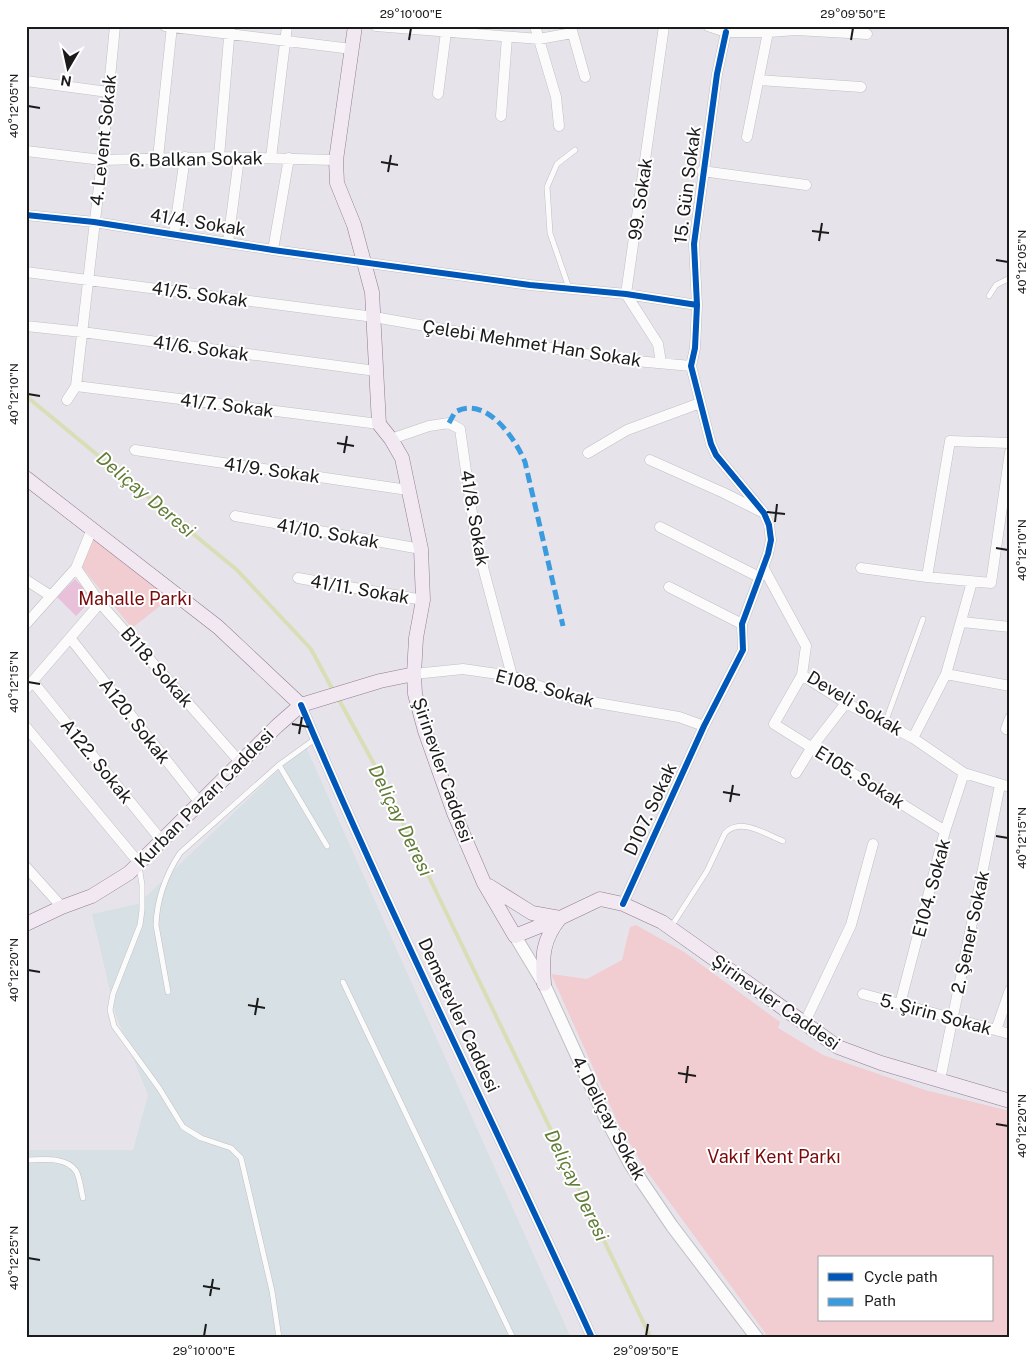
<svg xmlns="http://www.w3.org/2000/svg" width="1036" height="1364" viewBox="0 0 1036 1364" font-family="'Public Sans',sans-serif">
	<style>
		.industrial { fill: #d7e0e4 }
		.grass { fill: #e8c0da }
		.park { fill: #f1ccd0; fill-rule: evenodd }
		.lines { fill: none; stroke-linecap: round; stroke-linejoin: round }
		.stream { stroke: #dadeb6; stroke-width: 4 }
		.service-casing { stroke: #c1bfc2; stroke-width: 6 }
		.minor-casing { stroke: #c1bfc2; stroke-width: 11 }
		.tertiary-casing { stroke: #c1bfc2; stroke-width: 14 }
		.secondary-casing { stroke: #927c94; stroke-width: 15 }
		.service { stroke: #fbfbfc; stroke-width: 5 }
		.minor { stroke: #fbfbfc; stroke-width: 10 }
		.tertiary { stroke: #fbfbfc; stroke-width: 12 }
		.secondary { stroke: #f1e8f2; stroke-width: 14 }
		.quiet { stroke: #3b9bdf; stroke-width: 5; stroke-dasharray: 10 5; stroke-linecap: butt }
		.cycleway-casing { stroke: #fff; stroke-width: 9 }
		.cycleway { stroke: #0057b8; stroke-width: 6 }
		.ticks { fill: none; stroke: #1b1b1b; stroke-width: 2 }
		.labels { text-anchor: middle; dominant-baseline: central; stroke-width: 4; stroke-linejoin: round; paint-order: stroke }
		.street-label { font-size: 18px; fill: #1b1b1b; stroke: #fff }
		.park-label { font-size: 18px; fill: #79090b; stroke: #fff }
		.water-label { font-size: 19px; font-style: italic; fill: #617d37; stroke: #fff }
		.neatline { fill: none; stroke: #1b1b1b; stroke-width: 2 }
		.ticks-label { font-size: 12px; text-anchor: middle; fill: #1b1b1b }
	</style>
	<rect width="100%" height="100%" fill="#e7e3ea"/>
	<path class="industrial" d="M305,745L571,1338H26V1150H133L148,1095L116,1016L92,914L138,904Z"/>
	<path class="grass" d="M75,579L93,598L76,616L57,597Z"/>
	<path class="park" d="M93,539L170,598L132,628L80,565Z
		M636,925L684,952L780,1022L778,1028L823,1055L925,1090L1010,1111V1338H769L646,1170L619,1125L551,974L587,979L622,960L630,927ZM820,1258H992V1320H820Z"/>
	<g class="lines">
		<path class="stream" d="M26,396L237,570L311,649L334,692
			M338,698L380,775L651,1338"/>
		<defs>
			<path id="service" d="M569,288L550,233L547,187L557,164L575,150
				M989,296L996,285L1010,278
				M885,723L923,619
				M279,765L327,846
				M139,866L142,885V910L140,925L113,994L110,1010L114,1026L159,1088L183,1127L201,1138L231,1148L241,1158L272,1291L279,1338
				M671,927L707,871L725,833C741,817 765,834 783,841
				M343,982L513,1338
				M168,992L156,925C157,898 165,876 180,853L279,765L315,739
				M26,1160C41,1160 66,1156 76,1171C80,1178 81,1190 83,1198"/>
			<path id="minor" d="M165,26L352,49
				M376,26L539,39L572,33
				M535,26L556,97L559,126
				M708,26L726,32H769L796,30L867,34
				M571,27L585,77
				M759,80L861,87
				M26,81L108,92
				M438,94L446,32
				M501,116L507,37
				M747,137L769,27
				M26,151L102,160L219,157L336,160
				M219,157L230,26
				M158,158L172,26
				M271,158L287,26
				M702,171L806,185
				M26,215L94,222L273,250L530,285L626,294L697,305
				M174,234L185,157
				M228,242L239,158
				M273,250L289,158
				M26,272L374,317L614,359L691,366
				M26,326L82,332L376,371
				M661,363L658,344L626,294L664,26
				M76,386L379,424
				M67,400L76,386L102,160L115,26
				M391,439L429,426L449,423L460,429L476,541L512,676
				M135,450L408,490
				M588,453L627,430L700,403
				M650,460L724,493L760,511
				M235,516L421,549
				M660,527L759,577
				M763,567L806,646L802,675L846,703L913,738L964,773L1010,787
				M76,568L100,603L240,762
				M861,568L927,577L991,583L1010,452
				M927,577L950,441L1010,443
				M298,578L423,600
				M26,580L51,596
				M669,587L742,624
				M962,622L1010,627
				M26,624L76,568L92,529
				M71,639L200,803
				M414,674L463,669L512,676L574,699L679,717L704,726
				M946,674L1010,686
				M802,675L774,724L945,831
				M33,682L162,841
				M26,689L100,603
				M301,705C391,918 496,1126 592,1338
				M1010,718L1006,729H1010
				M26,727L139,863
				M913,738L946,674L972,582
				M796,773L812,747L846,703
				M26,867L62,907
				M623,904L704,726L743,650L742,624L768,554L771,540L769,525L764,513L716,455L711,444L691,366L695,348L697,305L694,244L717,74L726,32
				M863,994L1010,1034
				M900,1004L945,831L964,773
				M805,1022L851,925L873,844
				M996,1030L1010,990
				M940,1080L1000,785"/>
			<path id="tertiary" d="M515,936L544,984L605,1117L630,1164L672,1226L757,1338"/>
			<path id="secondary" d="M355,26L336,160L337,183L354,225L372,292L379,424L391,439L402,458L421,549L423,600L416,638L414,674L415,694L425,731L454,813L484,883L515,936L560,918L600,899L623,904L662,922L838,1047L881,1063L1010,1101
				M26,478L218,627L301,705
				M489,886L532,913L560,918
				M26,924L62,907L92,896L129,873L277,726L301,705L380,681L414,674
				M544,984C542,957 542,940 560,918"/>
		</defs>
		<use href="#service" class="service-casing"/>
		<use href="#minor" class="minor-casing"/>
		<use href="#tertiary" class="tertiary-casing"/>
		<use href="#secondary" class="secondary-casing"/>
		<use href="#service" class="service"/>
		<use href="#minor" class="minor"/>
		<use href="#tertiary" class="tertiary"/>
		<use href="#secondary" class="secondary"/>
		<path class="quiet" d="M449,423L455,412C486,395 515,438 525,462L563,626"/>
		<defs>
			<path id="cycleway" d="M26,215L94,222L273,250L530,285L626,294L697,305
				M301,705C391,918 496,1126 592,1338
				M623,904L704,726L743,650L742,624L768,554L771,540L769,525L764,513L716,455L711,444L691,366L695,348L697,305L694,244L717,74L726,32"/>
		</defs>
		<use href="#cycleway" class="cycleway-casing"/>
		<use href="#cycleway" class="cycleway"/>
	</g>
	<path class="ticks" d="M409,40L411,28M851,40L853,28M28,106L40,108M381,162L398,165M388,172L391,155M812,231L829,233M819,241L822,223M996,260L1008,262M28,394L40,396M337,443L354,446M344,453L347,436M767,512L785,514M775,522L777,504M996,548L1008,550M28,682L40,684M292,724L309,727M299,734L302,717M723,792L740,795M730,802L733,785M996,836L1008,838M28,970L40,972M248,1005L265,1008M255,1015L258,998M678,1073L696,1076M686,1083L688,1066M996,1124L1008,1126M28,1258L40,1260M203,1286L220,1289M210,1296L213,1279M204,1336L206,1324M646,1336L648,1324"/>
	<g class="labels">
		<g class="street-label">
			<text transform="translate(103 140) rotate(-84)">4. Levent Sokak</text>
			<text transform="translate(196 159) rotate(-1)">6. Balkan Sokak</text>
			<text transform="translate(687 185) rotate(-83)">15. Gün Sokak</text>
			<text transform="translate(640 199) rotate(-82)">99. Sokak</text>
			<text transform="translate(198 222) rotate(9)">41/4. Sokak</text>
			<text transform="translate(200 294) rotate(8)">41/5. Sokak</text>
			<text transform="translate(532 343) rotate(9)">Çelebi Mehmet Han Sokak</text>
			<text transform="translate(201 348) rotate(8)">41/6. Sokak</text>
			<text transform="translate(227 405) rotate(7)">41/7. Sokak</text>
			<text transform="translate(272 470) rotate(8)">41/9. Sokak</text>
			<text transform="translate(475 518) rotate(80)">41/8. Sokak</text>
			<text transform="translate(328 533) rotate(10)">41/10. Sokak</text>
			<text transform="translate(360 589) rotate(10)">41/11. Sokak</text>
			<text transform="translate(157 667) rotate(49)">B118. Sokak</text>
			<text transform="translate(545 688) rotate(15)">E108. Sokak</text>
			<text transform="translate(855 703) rotate(31)">Develi Sokak</text>
			<text transform="translate(135 721) rotate(52)">A120. Sokak</text>
			<text transform="translate(97 761) rotate(51)">A122. Sokak</text>
			<text transform="translate(443 770) rotate(71)">Şirinevler Caddesi</text>
			<text transform="translate(860 777) rotate(32)">E105. Sokak</text>
			<text transform="translate(204 798) rotate(-45)">Kurban Pazarı Caddesi</text>
			<text transform="translate(650 809) rotate(-65)">D107. Sokak</text>
			<text transform="translate(931 888) rotate(-75)">E104. Sokak</text>
			<text transform="translate(970 932) rotate(-78)">2. Şener Sokak</text>
			<text transform="translate(776 1002) rotate(35)">Şirinevler Caddesi</text>
			<text transform="translate(936 1014) rotate(15)">5. Şirin Sokak</text>
			<text transform="translate(459 1015) rotate(65)">Demetevler Caddesi</text>
			<text transform="translate(609 1118) rotate(62)">4. Deliçay Sokak</text>
		</g>
		<g class="park-label">
			<text x="135" y="598">Mahalle Parkı</text>
			<text x="774" y="1156">Vakıf Kent Parkı</text>
		</g>
		<g class="water-label">
			<text transform="translate(146 494) rotate(40)">Deliçay Deresi</text>
			<text transform="translate(401 820) rotate(64)">Deliçay Deresi</text>
			<text transform="translate(577 1185) rotate(64)">Deliçay Deresi</text>
		</g>
	</g>
	<rect width="1036" height="1364" fill="none" stroke="#ffffff" stroke-width="55"/>
	<rect x="818" y="1256" width="175" height="65" fill="#ffffff" stroke="#a4a4a4"/>
	<rect x="828" y="1273" width="25" height="8" fill="#0057b8" stroke="#a4a4a4"/>
	<text x="864" y="1282" font-size="15" fill="#1b1b1b">Cycle path</text>
	<rect x="828" y="1298" width="25" height="8" fill="#3b9bdf" stroke="#a4a4a4"/>
	<text x="864" y="1306" font-size="15" fill="#1b1b1b">Path</text>
	<g transform="translate(68 68) rotate(189)" stroke="#ffffff" stroke-width="4" paint-order="stroke">
	<path d="M0-4L9 19L0 12L-9 19Z" fill="#1b1b1b"/>
	<text y="-8" font-size="14" font-weight="bold" text-anchor="middle" fill="#1b1b1b">N</text>
	</g>
	<rect x="28" y="28" width="980" height="1308" class="neatline"/>
	<g class="ticks-label">
		<text x="411" y="18">29°10'00"E</text>
		<text x="853" y="18">29°09'50"E</text>
		<text transform="translate(14 106) rotate(-90)" y="4">40°12'05"N</text>
		<text transform="translate(1022 262) rotate(-90)" y="4">40°12'05"N</text>
		<text transform="translate(14 394) rotate(-90)" y="4">40°12'10"N</text>
		<text transform="translate(1022 550) rotate(-90)" y="4">40°12'10"N</text>
		<text transform="translate(14 682) rotate(-90)" y="4">40°12'15"N</text>
		<text transform="translate(1022 838) rotate(-90)" y="4">40°12'15"N</text>
		<text transform="translate(14 970) rotate(-90)" y="4">40°12'20"N</text>
		<text transform="translate(1022 1126) rotate(-90)" y="4">40°12'20"N</text>
		<text transform="translate(14 1258) rotate(-90)" y="4">40°12'25"N</text>
		<text x="204" y="1355">29°10'00"E</text>
		<text x="646" y="1355">29°09'50"E</text>
	</g>
</svg>
